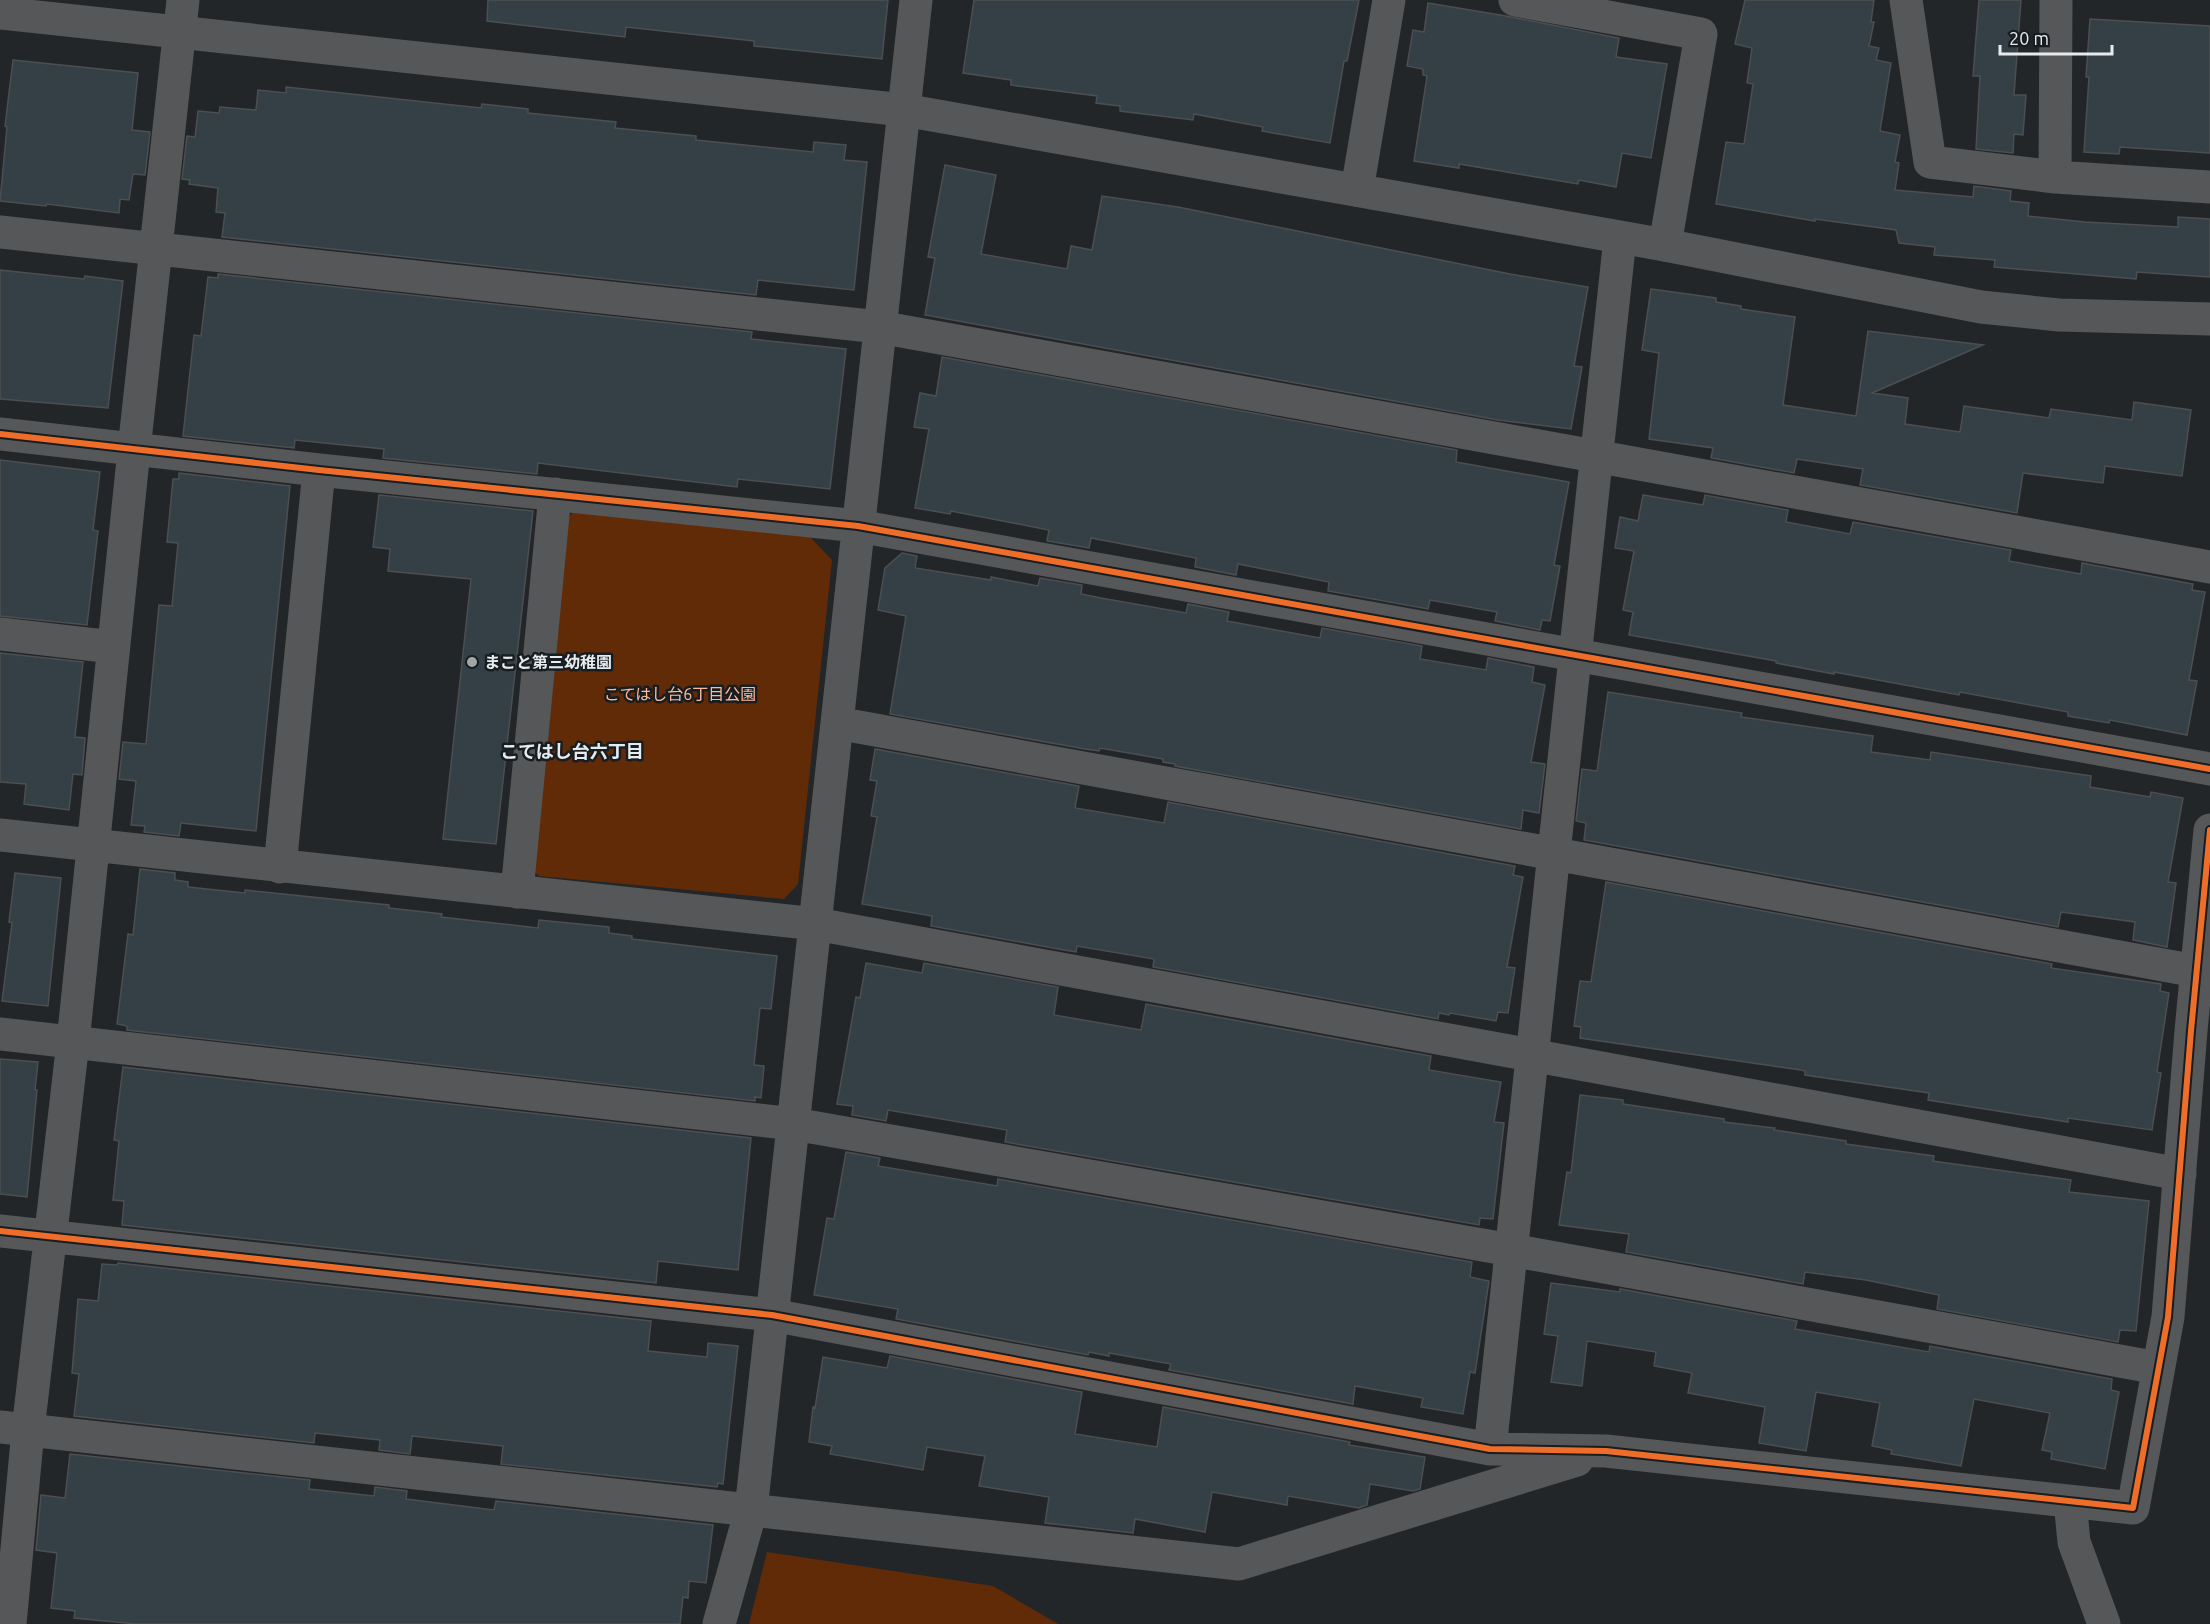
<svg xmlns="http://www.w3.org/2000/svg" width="2210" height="1624" viewBox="0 0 2210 1624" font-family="Ubuntu,'Noto Sans JP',sans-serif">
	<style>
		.green { fill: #612b08 }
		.building { fill: #344046; stroke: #4c4f51; stroke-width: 1.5 }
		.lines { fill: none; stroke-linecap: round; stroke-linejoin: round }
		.minor { stroke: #565758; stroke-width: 33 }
		.tertiary { stroke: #565758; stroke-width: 33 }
		.cycleway-casing { stroke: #171d21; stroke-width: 10 }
		.cycleway { stroke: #ee6e29; stroke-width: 6 }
		.poi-dot { fill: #a2a6a9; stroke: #171d21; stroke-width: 2 }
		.labels { text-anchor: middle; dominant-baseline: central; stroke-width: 5; stroke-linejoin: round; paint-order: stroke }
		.poi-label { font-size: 16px; font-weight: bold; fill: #e7ebee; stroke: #171d21; text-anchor: start }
		.park-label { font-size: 16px; fill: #ffb998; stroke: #171d21 }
		.neighbourhood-label { font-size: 18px; font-weight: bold; fill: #e7ebee; stroke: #171d21 }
	</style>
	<rect width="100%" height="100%" fill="#232628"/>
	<path class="green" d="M575,510L810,537L832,560L798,884L784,899L539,876L525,863L559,528Z
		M767,1552L993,1586L1058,1624H749Z"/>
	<path class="building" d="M488,0H888L882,59L754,46V41L626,27L625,37L487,21Z
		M974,0H1359L1347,61H1344L1330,143L1262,131L1263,127L1194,114L1193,120L1120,111V106L1096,103L1097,96L1011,85V80L963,73Z
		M1745,0H1874L1871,22H1874L1869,46L1879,48L1876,60L1891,63L1880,131L1900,135L1895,162L1899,163L1895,190L1973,197L1974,186L2011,191L2010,201L2029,203L2028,216L2085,222L2178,227V217L2210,219V277L2137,272L2136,279L1994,267L1995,260L1934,255L1935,247L1899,243L1896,230L1815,219V221L1716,204L1726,142L1744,144L1753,84L1747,83L1752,48L1735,44Z
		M1979,0H2021L2014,95H2026L2023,135L2014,134L2013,153L1976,149L1980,76H1973Z
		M1428,3L1506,16L1619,38L1616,57L1667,64L1651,158L1622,153L1616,187L1579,180L1578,184L1459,164V168L1414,161L1427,76L1423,75V69L1407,66L1413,30L1424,32Z
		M2090,19L2210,26V153L2120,147L2119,154L2084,152L2089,77H2086Z
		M13,60L138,73L132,130L150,132L145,175L133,174L129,200L120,199L119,213L47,204L46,206L0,201L7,127L5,126Z
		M286,87L481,108L482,104L528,109V113L616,122L615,128L696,136V140L813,152L814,142L846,145L844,160L867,162L854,290L758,280L756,295L222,237L225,213L216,212L218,188L189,184L190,180L182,179L187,136L195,137L198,111L219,113L220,107L256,110L258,90L286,93Z
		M945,165L996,175L981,254L1067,269L1071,246L1092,250L1102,196L1178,207L1510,274L1588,287L1574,366L1582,367L1571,429L1498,420L925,315L935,258L928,257Z
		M0,270L84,279L85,276L123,281L108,408L0,399Z
		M218,274L752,332L751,339L846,349L830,489L738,479L737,487L538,463L537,474L383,458L384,449L295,440L294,448L183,436L194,335L201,336L208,277L218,278Z
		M1651,289L1716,298V302L1741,306V309L1795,317L1783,405L1856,416L1868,331L1983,345L1872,393L1908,398L1905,424L1960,432L1964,406L2049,418L2051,409L2132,420L2134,402L2191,410L2182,476L2105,466L2103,483L2023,473L2017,513L1860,485L1863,469L1797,459L1794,473L1711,458L1713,448L1649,439L1659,353L1642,350Z
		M942,357L1457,450L1456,462L1569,482L1554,565L1560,566L1550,621L1542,620L1540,630L1495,621L1497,612L1430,600L1428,609L1328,591L1329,582L1238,564L1236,575L1195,567L1196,558L1091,538L1089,548L1047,541L1049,530L951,511L950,514L915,508L929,429L914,427L920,393L936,396Z
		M0,460L100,472L93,530L98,531L87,625L0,616Z
		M179,473L290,486L256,831L181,823L179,836L144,832L145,826L131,825L136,781L119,779L123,742L146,744L159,605L172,606L178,543L167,542L173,479H179Z
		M379,495L533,511L496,844L443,839L471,579L388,571L390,549L373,547Z
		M1643,495L1703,505L1705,495L1788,510L1786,522L1850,534L1853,522L2011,550L2009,561L2081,574L2082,563L2193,584L2192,590L2205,592L2189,680L2197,681L2187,735L2110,720L2109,723L2068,716V712L1960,692L1959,695L1834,672V674L1776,663V661L1629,635L1633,612L1623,610L1634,551L1615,548L1620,517L1638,521Z
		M902,553L917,556L915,568L991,580V577L1038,586L1040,578L1082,585L1081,594L1101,598L1186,613L1188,604L1229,612L1227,621L1276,630L1320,638L1322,628L1422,646L1420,659L1486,670L1488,658L1534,667L1532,682L1545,685L1531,762L1545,764L1539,813L1523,810L1521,829L1175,766V764L1163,762V759L1100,748L1099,751L1085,749L890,714L906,616L878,610L885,568Z
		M0,653L83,662L75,737L85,738L82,775L73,774L69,810L24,804L26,784L0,782Z
		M1608,692L1742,713L1741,717L1873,736L1871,752L1930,760L1931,752L2091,776L2090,787L2150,797L2151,792L2183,798L2168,882L2176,883L2167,947L2133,940L2135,922L2061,912L2058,927L1584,840L1586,823L1576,821L1582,769L1597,771Z
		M875,749L1079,786L1075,808L1164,823L1168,802L1515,866L1513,875L1523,877L1507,967L1515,968L1508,1013L1498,1012L1496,1021L1450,1013L1449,1015L1439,1013L1438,1019L1153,967L1154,959L1077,946L1076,952L1064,950L931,926L932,916L862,904L877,817L871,816L877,781L870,780Z
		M140,869L175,873V880L188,882V887L245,893V890L389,905V908L442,914L441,917L538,928L539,920L609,927V933L632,936V939L777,956L771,1009L760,1008L754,1065L764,1066L761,1098L755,1097V1101L127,1030V1026L117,1024L128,934L133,935Z
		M15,873L61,878L48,1006L2,1001L12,923L9,922Z
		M1606,882L2052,964L2051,968L2161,984L2160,991L2169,993L2157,1072L2161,1073L2152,1130L2068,1118V1122L1928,1100L1929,1093L1805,1075V1071L1801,1070L1580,1038L1581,1027L1574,1026L1580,981L1591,982Z
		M866,963L922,973L924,963L1058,987L1054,1015L1141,1030L1146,1004L1431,1056L1429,1070L1501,1082L1494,1122L1504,1123L1493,1219L1480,1218L1479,1225L1005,1142L1007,1130L888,1110L886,1121L852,1115L853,1106L837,1104L856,997L860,998Z
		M0,1059L38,1062L35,1090H37L27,1197L0,1194Z
		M123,1067L751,1138L738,1270L658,1261L656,1283L122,1225L124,1201L113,1200L119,1141L114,1140Z
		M1580,1095L1623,1100V1104L1724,1119V1122L1775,1128L1774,1130L1846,1141V1144L1934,1156L1933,1161L2071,1180L2069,1192L2149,1201L2136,1331L2120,1330L2118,1342L1937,1309L1939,1295L1866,1280L1805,1272L1803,1284L1626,1252L1629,1234L1559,1225L1567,1172L1571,1173Z
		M846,1152L880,1158L878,1166L997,1186L998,1179L1472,1262L1470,1277L1489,1281L1475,1373L1470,1372L1463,1414L1421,1407L1423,1398L1355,1386L1353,1404L1169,1370L1171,1364L1109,1353V1356L1089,1352L1088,1355L896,1319L898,1309L814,1295L827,1218L834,1219Z
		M118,1263L651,1321L648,1351L707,1357L708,1343L738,1346L723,1484L718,1483L717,1487L501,1464L503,1446L412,1436L410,1454L379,1450L380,1440L315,1433L314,1443L74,1416L79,1374L72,1373L78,1299L98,1301L102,1264L117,1265Z
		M1551,1283L1620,1292V1289L1797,1321L1795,1329L1929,1352L1930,1346L2112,1379L2111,1390L2119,1392L2105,1469L2051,1459L2052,1452L2042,1450L2050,1413L1974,1399L1961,1466L1891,1454L1892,1450L1872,1446L1880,1403L1816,1392L1806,1451L1759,1443L1765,1407L1688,1393L1692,1373L1654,1366L1656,1352L1587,1341L1582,1386L1551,1382L1558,1336L1544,1334Z
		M890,1356L1082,1392L1075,1434L1157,1447L1163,1407L1350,1442L1349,1445L1425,1457L1420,1489L1413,1491L1370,1484L1367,1505L1359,1508L1288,1496L1287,1505L1212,1492L1205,1532L1135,1519L1133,1533L1045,1523L1049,1497L979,1486L985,1456L927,1447L923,1470L830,1454L832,1446L809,1442L813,1407L815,1408L823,1357L887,1368Z
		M70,1454L310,1480L309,1489L374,1496L375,1487L407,1491L406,1499L494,1510L496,1501L713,1525L706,1583L689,1581L688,1598L683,1597L680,1624H136L74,1618L75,1611L51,1608L57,1553L36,1550L41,1495L65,1498Z"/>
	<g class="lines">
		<path class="minor" d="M1515,0L1701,34L1665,245
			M1906,0L1930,162L2055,177L2210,187
			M2055,177L2056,0
			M1357,190L1389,0
			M0,232L879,327L2210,567
			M0,434L319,470L858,526L2210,769
			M0,634L113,647
			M837,723L2196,971
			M0,835L816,924L2180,1174
			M280,867L319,470
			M517,892L555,494
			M0,1034L794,1124L1511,1250L2158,1368
			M0,1231L772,1315L1490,1449L1606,1451L2133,1508L2168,1317L2191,1031L2210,830
			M0,1427L1239,1564L1577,1460
			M1490,1449L1620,238
			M2070,1501L2074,1542L2104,1624
			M10,1624L28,1430L73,1042L134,450L183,0
			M719,1624L751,1510L916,0"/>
		<path class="tertiary" d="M0,13L904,110L1665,245L1981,307L2059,315L2210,319"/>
		<defs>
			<path id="cycleway" d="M0,434L319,470L858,526L2210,769
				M0,1231L772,1315L1490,1449L1606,1451L2133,1508L2168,1317L2191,1031L2210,830"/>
		</defs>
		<use href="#cycleway" class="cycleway-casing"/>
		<use href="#cycleway" class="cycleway"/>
	</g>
	<circle class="poi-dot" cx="472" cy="662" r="6"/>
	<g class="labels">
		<g class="poi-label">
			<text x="484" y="662">まこと第三幼稚園</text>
		</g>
		<g class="park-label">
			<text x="680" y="694">こてはし台6丁目公園</text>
		</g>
		<g class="neighbourhood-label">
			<text x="572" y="751">こてはし台六丁目</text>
		</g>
	</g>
	<path d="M2000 45v9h112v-9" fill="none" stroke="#e7ebee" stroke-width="3"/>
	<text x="2009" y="45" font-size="18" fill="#e7ebee" stroke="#171d21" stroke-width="4.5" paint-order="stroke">20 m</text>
</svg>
